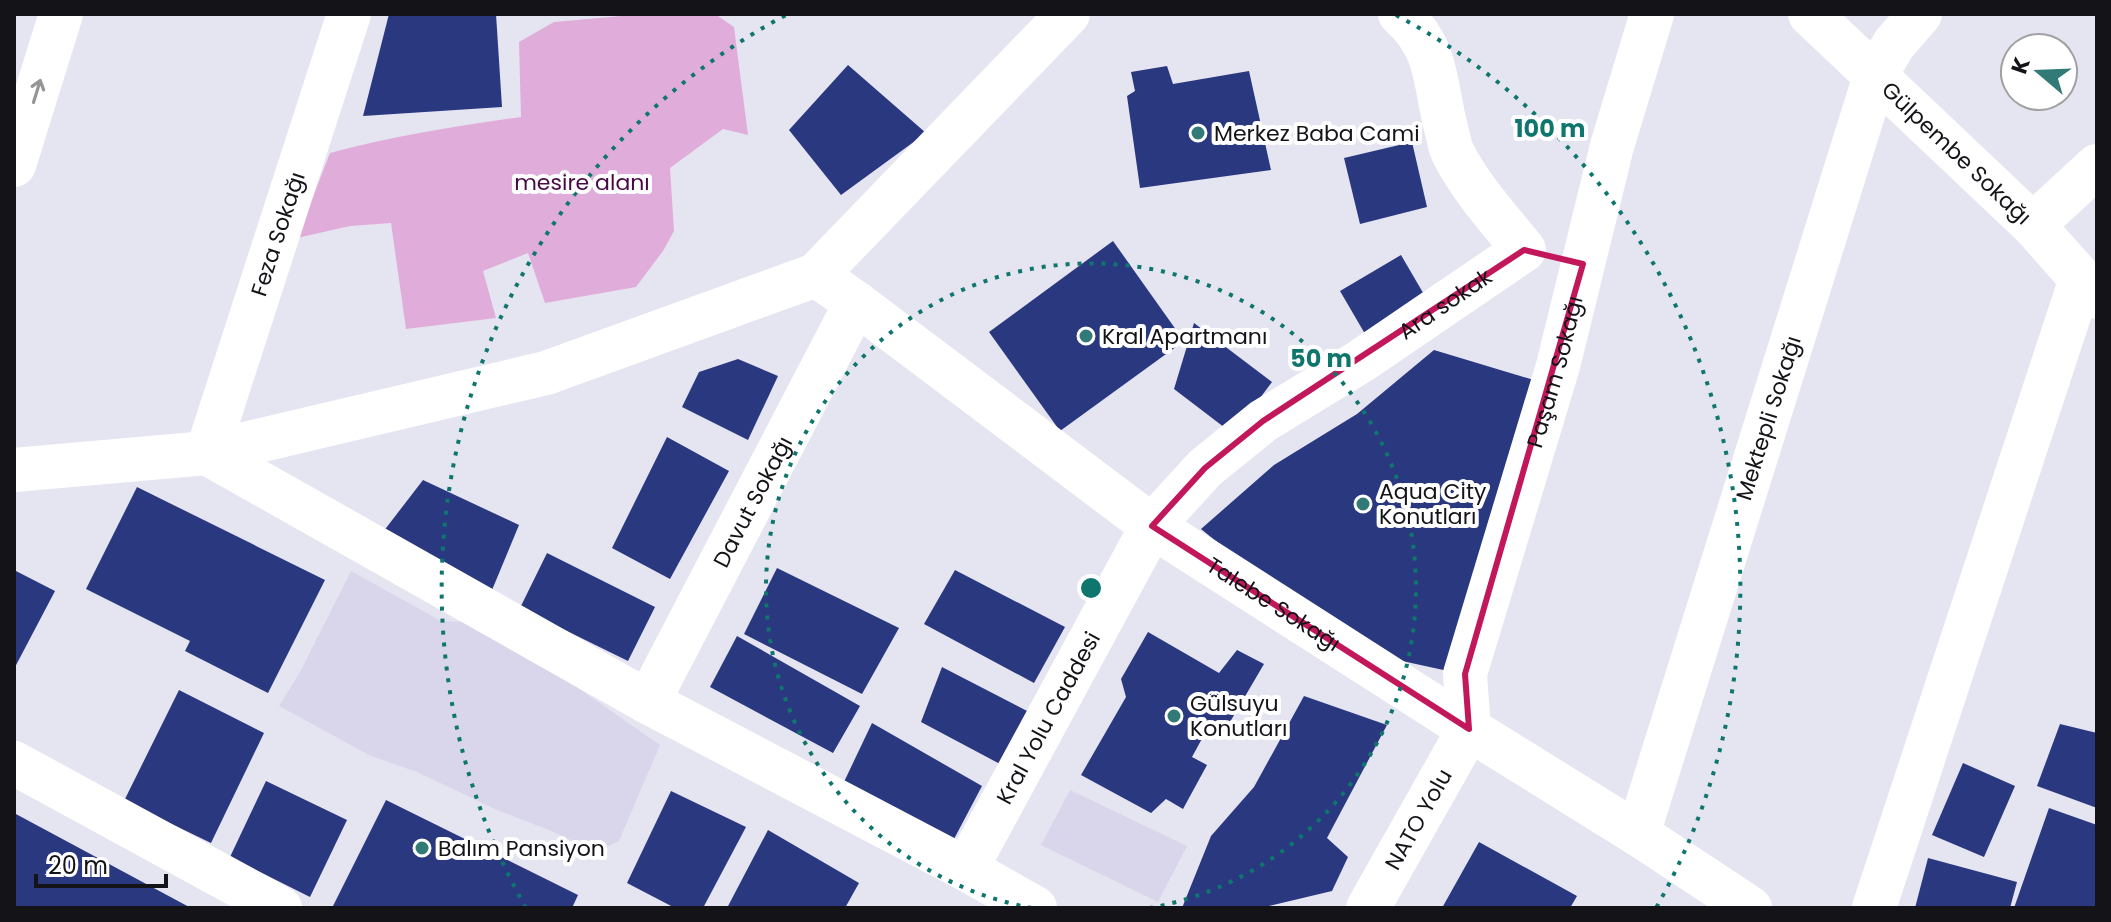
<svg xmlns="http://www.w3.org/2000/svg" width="2111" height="922" viewBox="0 0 2111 922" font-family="Poppins,sans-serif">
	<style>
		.built { fill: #d9d6eb }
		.green { fill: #e0adda }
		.building { fill: #2a3880 }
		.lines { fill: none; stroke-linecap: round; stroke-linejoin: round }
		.minor { stroke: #fff; stroke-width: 44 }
		.primary { stroke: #fff; stroke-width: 44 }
		.oneway { stroke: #959597 }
		.marked { fill: none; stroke: #c2185b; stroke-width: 6; stroke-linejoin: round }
		.ring { fill: none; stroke: #0f766e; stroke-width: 4; stroke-dasharray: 4 8 }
		.poi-dot { fill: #317a77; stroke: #fff; stroke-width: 3 }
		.labels { text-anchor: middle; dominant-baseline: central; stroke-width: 8; stroke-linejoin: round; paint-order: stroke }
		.poi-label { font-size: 22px; fill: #141318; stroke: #fff; text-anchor: start }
		.street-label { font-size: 22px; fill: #141318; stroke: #fff }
		.park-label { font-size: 22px; fill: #4b0847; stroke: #fff }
		.centre { fill: #0f766e; stroke: #fff; stroke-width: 4 }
		.ring-label { font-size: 24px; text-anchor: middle; font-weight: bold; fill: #0f766e; stroke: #fff; stroke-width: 8; stroke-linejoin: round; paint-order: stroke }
	</style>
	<rect width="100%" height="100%" fill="#e5e4f1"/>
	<path class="built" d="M351,571L441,621L464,622L562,677L660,745L619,841L596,852L549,830L497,810L417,772L371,756L279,706L300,672Z
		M1070,790L1187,846L1158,902L1041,845Z"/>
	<path class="green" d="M644,14H715L734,27L748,135L723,129L670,168L674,231L663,251L636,287L545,303L528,253L483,271L496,318L406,329L391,223L350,226L297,238L330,153C393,136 457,126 521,117L519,42L554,22Z"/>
	<path class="building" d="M389,14H496L502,107L363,116Z
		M848,65L926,133L841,195L789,130Z
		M1167,66L1173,84L1249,71L1271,170L1140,188L1127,96L1135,91L1131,72Z
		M1412,142L1427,207L1360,224L1344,158Z
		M1113,241L1184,341L1060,431L989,332Z
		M1401,255L1429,303L1368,339L1340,291Z
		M1194,323L1272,382L1233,434L1174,389Z
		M1434,350L1537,381L1448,671L1393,659L1233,555L1201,529L1274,465L1357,414Z
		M738,359L778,376L748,440L682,407L699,372Z
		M667,437L729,471L670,579L612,548Z
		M423,480L519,525L492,590L383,532Z
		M137,487L325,580L268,693L185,651L190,641L86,589Z
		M547,553L655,607L628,661L520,608Z
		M777,568L899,628L862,694L744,634Z
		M14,570L55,591L14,669Z
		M955,570L1065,627L1034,683L924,624Z
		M1148,632L1219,673L1237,650L1264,664L1220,739L1204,735L1192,757L1207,765L1183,809L1166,799L1151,813L1081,775L1126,697L1121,679Z
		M737,636L860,706L833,753L710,687Z
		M942,667L1031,713L1000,764L921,722Z
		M179,690L264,733L211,843L124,801Z
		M1304,696L1387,725L1327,838L1348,857L1332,891L1261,908H1182L1211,836L1254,787Z
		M872,723L982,786L954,839L843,784Z
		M2060,724L2097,733V808L2037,786Z
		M1963,763L2015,786L1984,857L1932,835Z
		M266,781L347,820L310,897L230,857Z
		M671,791L746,827L703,908H675L627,883Z
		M386,800L578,895L572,908H332Z
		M2049,808L2097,825V908H2014Z
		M14,813L191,908H14Z
		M768,830L859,883L845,908H727Z
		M1479,842L1577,896L1570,908H1442Z
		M1928,858L2017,882L2010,908H1915Z"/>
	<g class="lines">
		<g class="minor">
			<path d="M349,14L207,453L648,702L966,869L1035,908"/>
			<path id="s1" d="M1810,14L2033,225L2097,297"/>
			<path d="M2033,225L2097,166"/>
			<path id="s2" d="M816,275L856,303L1152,526L1469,729L1638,834L1750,908"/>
			<path d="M14,470L207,453L546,373L816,275L1068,14"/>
			<path id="s3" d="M648,702L856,303"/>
			<path d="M14,763L280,908"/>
			<path id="s4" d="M1638,834L1875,76L1894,44L1920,14"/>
			<path id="s5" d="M966,869L1152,526L1205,468L1263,421L1361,361L1524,250C1500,220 1472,190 1454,155C1450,148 1449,140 1447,132C1434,85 1440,49 1400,14"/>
			<path id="s6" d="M1368,908L1469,729L1465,674L1558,366L1612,146L1652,14"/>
			<path d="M1874,908L2081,279"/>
		</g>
		<path class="primary" d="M14,165L61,14"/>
	</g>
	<defs><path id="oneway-shaft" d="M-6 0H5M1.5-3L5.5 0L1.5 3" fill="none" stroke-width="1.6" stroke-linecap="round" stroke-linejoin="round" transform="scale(2)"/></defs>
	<use class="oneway" href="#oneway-shaft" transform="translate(37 91) rotate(-73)"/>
	<path class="marked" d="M1524,250L1583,264L1465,674L1469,729L1152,526L1205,468L1263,421Z"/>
	<g class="ring">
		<path d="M1032 908A325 325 0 1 1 1150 908"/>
		<path d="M526 908A649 649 0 0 1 786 15M1396 15A649 649 0 0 1 1656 908"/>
	</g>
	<g class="poi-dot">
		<circle cx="1198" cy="133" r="8"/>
		<circle cx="1086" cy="336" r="8"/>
		<circle cx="1363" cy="504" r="8"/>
		<circle cx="1174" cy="716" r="8"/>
		<circle cx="422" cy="848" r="8"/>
	</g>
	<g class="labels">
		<g class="poi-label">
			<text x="1214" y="133">Merkez Baba Cami</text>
			<text x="1102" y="336">Kral Apartmanı</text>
			<text x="1379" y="491">Aqua City<tspan x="1379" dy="25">Konutları</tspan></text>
			<text x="1190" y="703">Gülsuyu<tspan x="1190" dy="25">Konutları</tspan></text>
			<text x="438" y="848">Balım Pansiyon</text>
		</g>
		<g class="street-label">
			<text stroke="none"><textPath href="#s1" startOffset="202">Gülpembe Sokağı</textPath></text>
			<text transform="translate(278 234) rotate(-72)">Feza Sokağı</text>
			<text stroke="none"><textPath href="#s5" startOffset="760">Ara sokak</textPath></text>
			<text stroke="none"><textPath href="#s6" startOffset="576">Paşam Sokağı</textPath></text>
			<text stroke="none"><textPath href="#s4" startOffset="436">Mektepli Sokağı</textPath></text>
			<text stroke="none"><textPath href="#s3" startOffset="226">Davut Sokağı</textPath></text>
			<text stroke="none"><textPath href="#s2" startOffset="564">Talebe Sokağı</textPath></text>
			<text stroke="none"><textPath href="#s5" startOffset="172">Kral Yolu Caddesi</textPath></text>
			<text stroke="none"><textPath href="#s6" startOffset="102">NATO Yolu</textPath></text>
		</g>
		<g class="park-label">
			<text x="582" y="182">mesire alanı</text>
		</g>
	</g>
	<circle cx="1091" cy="588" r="12" class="centre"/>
	<g class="ring-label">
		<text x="1550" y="137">100 m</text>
		<text x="1321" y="367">50 m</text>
	</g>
	<rect width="2111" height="922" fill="none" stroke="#141318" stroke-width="32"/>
	<g transform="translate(2039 72) rotate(289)"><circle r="38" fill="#ffffff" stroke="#a1a1a3" stroke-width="2"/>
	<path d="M0-6L14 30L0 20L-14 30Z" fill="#317a77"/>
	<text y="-12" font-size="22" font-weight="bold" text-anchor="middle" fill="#141318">K</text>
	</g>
	<path d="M36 874v12h130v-12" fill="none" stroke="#141318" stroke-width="4"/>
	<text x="48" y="874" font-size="24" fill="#141318" stroke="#ffffff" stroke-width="6" paint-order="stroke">20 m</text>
</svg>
